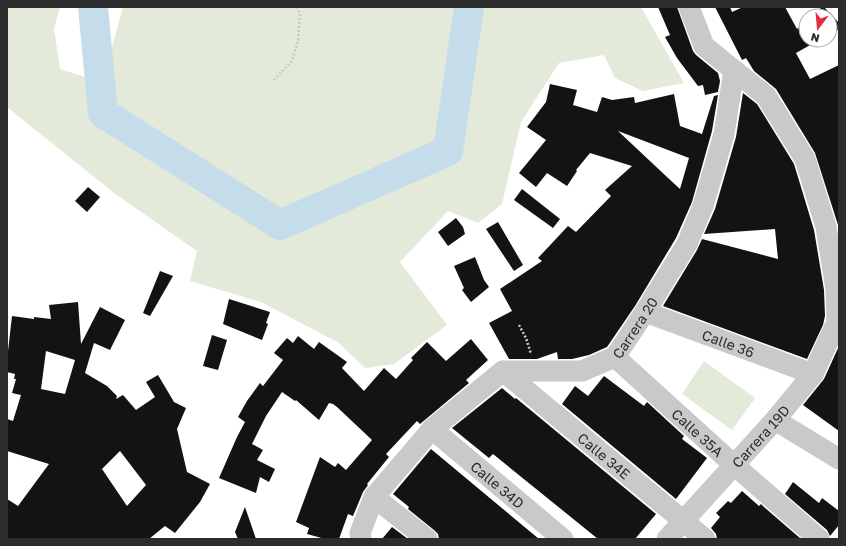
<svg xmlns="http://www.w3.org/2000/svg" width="846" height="546" viewBox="0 0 846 546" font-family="'Golos Text',sans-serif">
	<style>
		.green { fill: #e3ead9 }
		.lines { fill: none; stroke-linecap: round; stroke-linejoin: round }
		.river { stroke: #c5ddea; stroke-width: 30 }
		.building { fill: #131313; fill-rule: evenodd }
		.path { stroke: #c9c9c9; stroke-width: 2.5; stroke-dasharray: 2 2; stroke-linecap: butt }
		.minor { stroke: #c9c9c9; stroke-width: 21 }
		.labels { text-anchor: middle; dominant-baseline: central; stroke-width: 4; stroke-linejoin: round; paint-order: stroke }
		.street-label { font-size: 14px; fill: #2c2c2c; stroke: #fff }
	</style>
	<rect width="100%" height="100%" fill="#fff"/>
	<path class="green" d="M7,7H60L54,29L60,69L85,77L111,51L123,7H641L684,83L643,91L615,78L604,55L559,63L521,122L502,204L478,223L448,211L400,262L447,325L394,364L365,368L339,343L261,302L190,281L197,251L114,193L7,107Z
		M704,361L755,398L732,430L682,394Z"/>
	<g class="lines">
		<path class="river" d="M93,7L103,113L280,225L448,151L469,7"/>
	</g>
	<path class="building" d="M658,7H677L693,51L696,55L718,73L720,81L718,92L705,95L703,85L698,86L677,58L665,37L670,35Z
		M715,7H730L732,12L743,7H785L797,29L806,21V40H819L796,53L810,79L839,65V228L815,153L776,89L754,71L746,58L742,60Z
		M822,7H824L839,23V29L830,34V16H812Z
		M550,84L577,90L573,105L597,112L602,97L612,100L634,97L635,103L674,94L680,126L702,134L714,96L718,95L712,131L692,202L676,238L635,306L607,347L589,355L572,359H558L557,352L537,359H509L489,323L512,311L500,289L542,261L538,258L568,226L576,232L611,196L605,190L632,166L590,153L576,170L577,171L567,186L547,173L536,187L519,173L546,140L527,127L546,102ZM618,131L689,158L680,189L667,177Z
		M743,93L757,104L794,164L814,230L824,290L825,316L823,325L807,359L663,306L697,250L702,239L778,259L775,229L704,234L715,209L736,137Z
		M88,187L100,197L87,212L75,201Z
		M522,189L560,219L553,228L514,200Z
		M456,218L463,227L465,234L448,246L438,232Z
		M498,222L523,265L514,271L486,229Z
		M475,257L484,280L489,287L471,302L462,290L464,288L454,266Z
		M160,271L173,276L150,316L143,313Z
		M229,299L270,312L266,323L268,324L262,340L223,324Z
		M78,302L81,344L100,307L125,320L110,350L94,343L85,373L107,386L117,396L116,399L123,395L136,410L155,397L146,382L158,375L174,402L186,408L177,429L187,472L210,484L200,502L175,533L165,526L149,539H7V499L18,506L49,464L7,451V419L13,421L21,395L12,393L16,379H14L15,374L7,372V360L12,316L34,319V317L51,319L49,305ZM46,351L75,360L65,394L41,389ZM120,451L146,485L127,506L102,469Z
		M212,335L227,340L218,370L203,366Z
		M298,336L314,349L319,342L347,362L342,368L364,391L384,368L396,379L413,360L411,358L427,342L446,361L471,339L488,360L466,380L469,383L420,424L417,421L386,454L389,457L367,484L368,485L363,492L353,516L348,514L339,539H325L307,534L309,528L296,522L320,457L335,467L338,463L346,470L372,440L337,407L333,404L329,403L319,420L296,400L295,401L282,392L266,416L252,444L263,450L257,460L275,469L269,482L260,477L256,493L219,478L237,437L245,422L238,417L247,401L260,383L263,386L283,360L274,353L287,338L293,343Z
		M839,346V431L803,405L824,379Z
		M604,376L644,406L647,402L684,436L682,439L707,458L676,499L562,404L575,386L588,396Z
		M502,388L515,399L516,398L656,514L635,539H598L493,454L489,458L452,428Z
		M431,449L539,539H439L438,534L434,530L408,509L409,507L393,494Z
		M793,482L819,503L822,498L839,511V525L830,536L827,530L785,494Z
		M742,491L759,506L761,504L764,507L801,539H717L716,534L711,528L720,517L716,513L728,501L731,503Z
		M245,507L256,539H238L235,532Z
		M392,527L408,539H382Z"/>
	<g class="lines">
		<path class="path" d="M274,80L292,61L298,41L300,14L297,7
			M519,325L526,338L531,354"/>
		<g class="minor">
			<path d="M689,7L704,46L766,96L805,159L826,227L836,289L837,322L839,326"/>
			<path id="s1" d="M645,312L813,374"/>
			<path id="s2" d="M615,357L734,465L819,539"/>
			<path id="s3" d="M503,371L705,539"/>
			<path d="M775,420L839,459"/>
			<path id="s4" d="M432,429L563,539"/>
			<path d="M374,497L427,539"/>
			<path id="s5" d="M361,539L360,533L374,497L432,429L503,371H582L615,357L645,312L687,244L703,206L724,134L734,70"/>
			<path id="s6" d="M667,539L775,420L813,374L837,322"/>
		</g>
	</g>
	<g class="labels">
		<g class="street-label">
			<text stroke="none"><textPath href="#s5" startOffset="376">Carrera 20</textPath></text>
			<text stroke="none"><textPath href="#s1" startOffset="89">Calle 36</textPath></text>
			<text stroke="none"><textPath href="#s2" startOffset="112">Calle 35A</textPath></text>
			<text stroke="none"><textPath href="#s6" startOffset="139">Carrera 19D</textPath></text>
			<text stroke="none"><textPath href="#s3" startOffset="132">Calle 34E</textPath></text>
			<text stroke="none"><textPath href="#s4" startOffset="86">Calle 34D</textPath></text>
		</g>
	</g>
	<rect width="846" height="546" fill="none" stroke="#2c2c2c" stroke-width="16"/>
	<g transform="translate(818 28) rotate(196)"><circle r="19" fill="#ffffff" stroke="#ababab"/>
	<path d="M0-3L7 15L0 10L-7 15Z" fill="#e32e42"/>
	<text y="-6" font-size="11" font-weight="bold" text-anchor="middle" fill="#2c2c2c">N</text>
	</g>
</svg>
